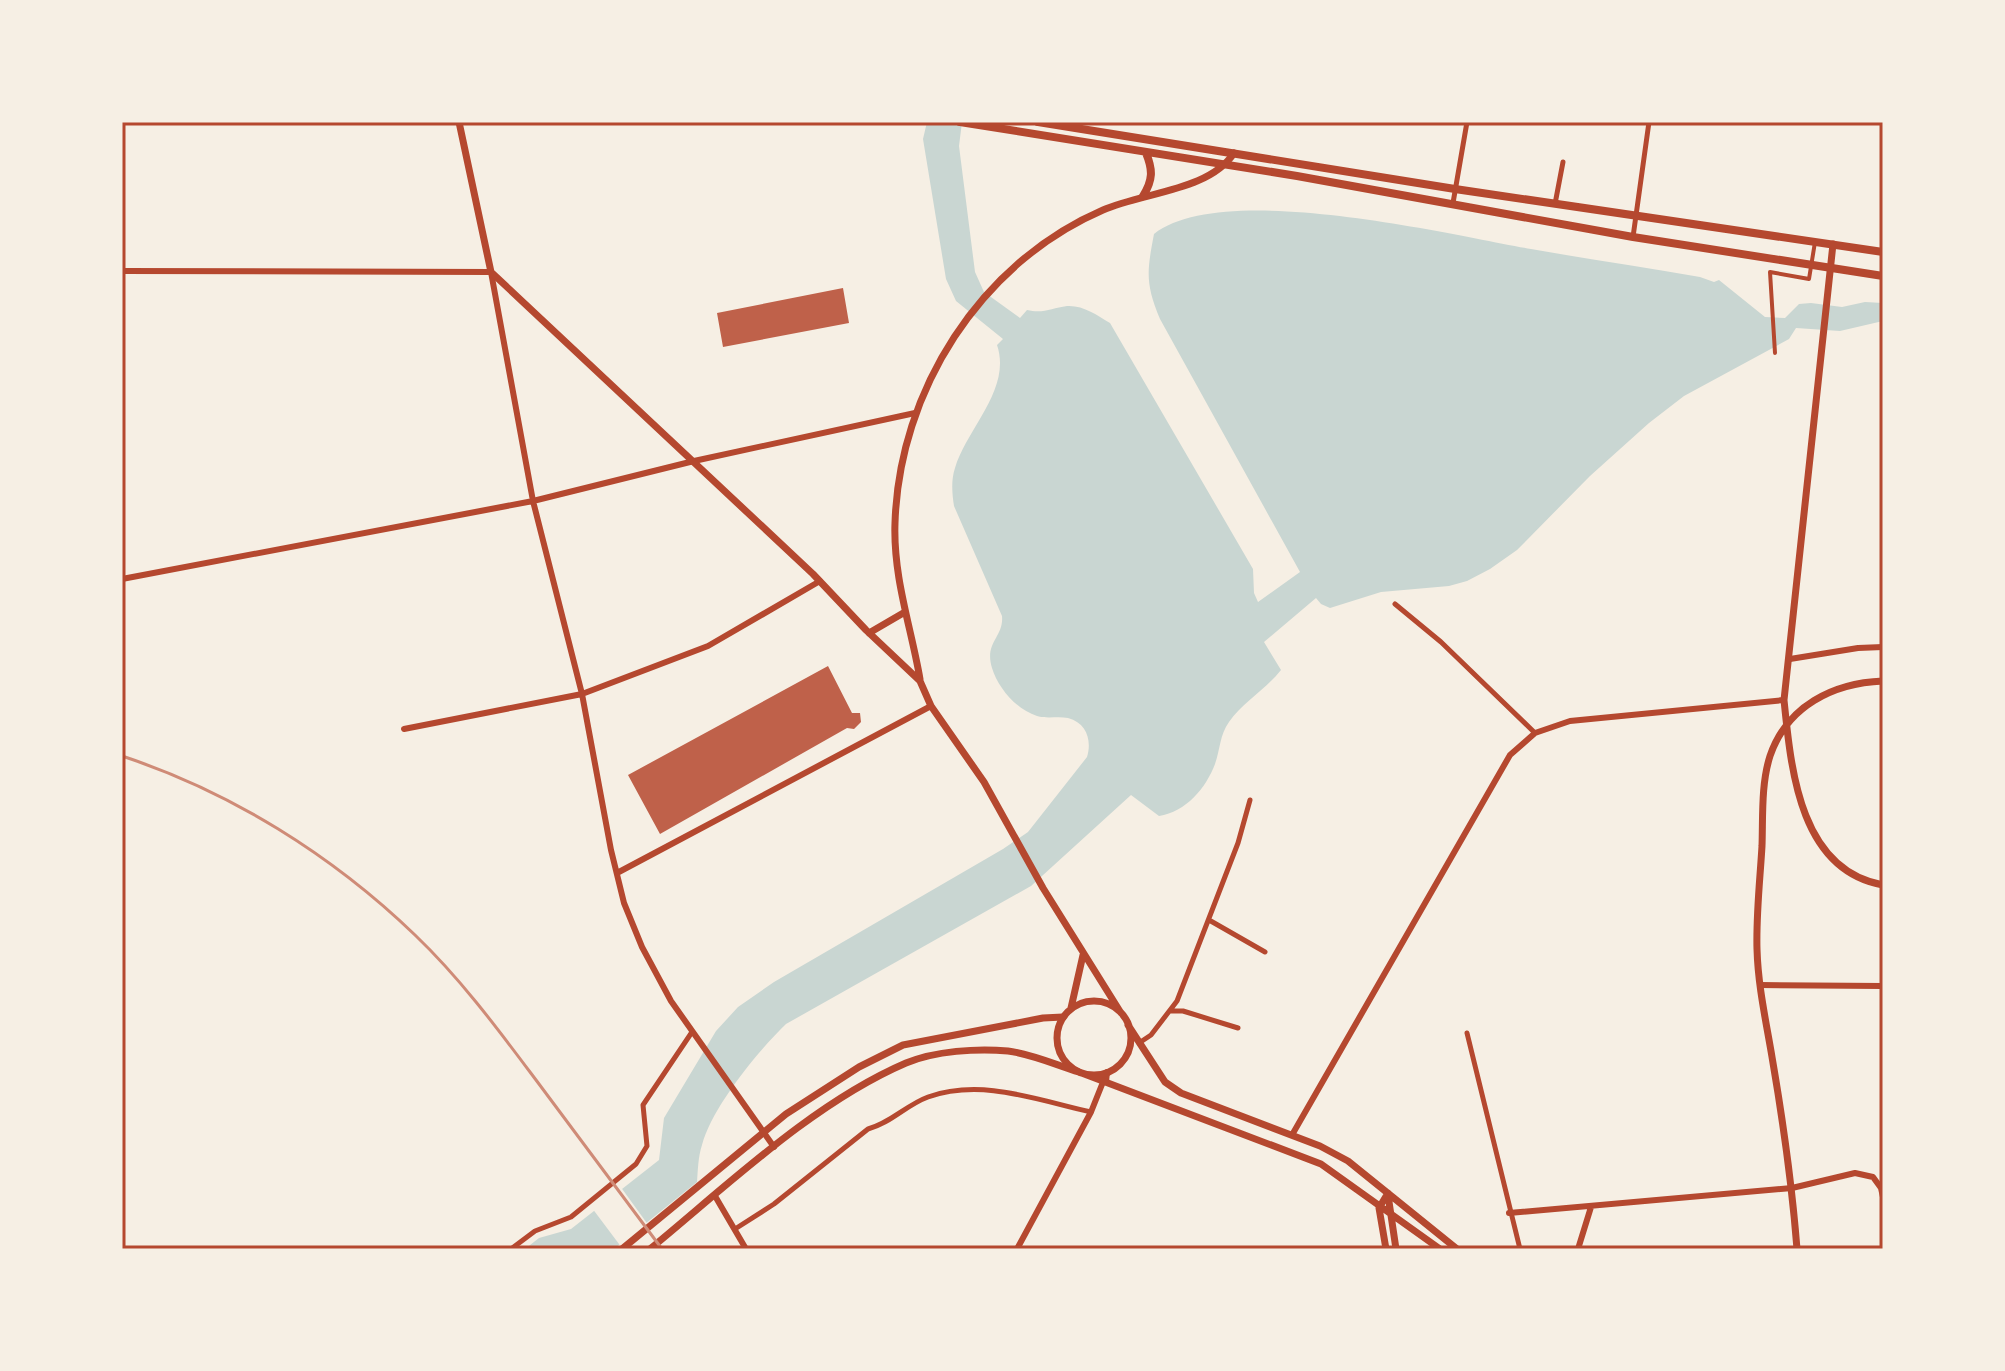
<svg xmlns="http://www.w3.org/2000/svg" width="2005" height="1371" viewBox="0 0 2005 1371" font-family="'DejaVu Sans',sans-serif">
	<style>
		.water { fill: #c9d6d2 }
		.pier { fill: #f6efe4 }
		.building { fill: #bf614a }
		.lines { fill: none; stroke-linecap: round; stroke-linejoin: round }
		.pedestrian { stroke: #b5482f; stroke-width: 4 }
		.minor { stroke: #b5482f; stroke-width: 5 }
		.tertiary { stroke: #b5482f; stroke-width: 6 }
		.secondary { stroke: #b5482f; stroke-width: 7 }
		.primary { stroke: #b5482f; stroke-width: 7 }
		.trunk { stroke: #b5482f; stroke-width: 8 }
		.rail { stroke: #cf8b77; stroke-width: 3 }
		.neatline { fill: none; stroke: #b5482f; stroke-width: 3 }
	</style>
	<rect width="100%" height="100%" fill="#f6efe4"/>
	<path class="water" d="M927,122H962L959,146L975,272L984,292L1020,318L1027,310C1043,314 1052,308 1067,306C1083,305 1097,315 1110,323L1253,569L1254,593L1258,602L1300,572L1160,319C1145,283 1147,271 1154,234C1222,180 1447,234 1531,249C1587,259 1643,267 1700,277L1714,282L1719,280L1765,317L1785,318L1799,304L1811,303L1842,307L1865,302L1883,303V321L1840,331L1796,328L1789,339L1684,396L1649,423L1590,476L1517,550L1490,569L1467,581L1449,586L1381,592L1330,608L1321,604L1316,598L1264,642L1281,670C1266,689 1243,702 1229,722C1220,734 1220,750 1215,764C1206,788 1186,812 1159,816L1131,795L1031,886L786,1024C758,1051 712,1107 702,1145C698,1157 698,1170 697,1182L614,1249H525L539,1238L571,1229L659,1160L664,1118L716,1031L738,1007L774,982L1003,849L1028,832L1087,757C1092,741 1087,723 1068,718C1058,716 1047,719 1037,716C1017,710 998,688 992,668C984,642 1004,637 1002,616L954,506C952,493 951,480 955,468C967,428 1012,389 997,345L1003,339L956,301L946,279L923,139Z"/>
	<path class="pier" d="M620,1186L649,1226L622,1248L592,1208Z"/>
	<path class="building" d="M843,288L849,323L723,347L717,313Z
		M828,666L852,713H860L861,722L854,729L847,728L660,834L628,775Z"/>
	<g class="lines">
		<path class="pedestrian" d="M1775,353L1770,272L1809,279L1815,242"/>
		<path class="minor" d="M1453,203L1467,122
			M1555,204L1563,162
			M1633,237L1649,122
			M1395,604L1441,642L1535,733
			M1209,920L1265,952
			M1171,1011H1183L1238,1028
			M1467,1033L1520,1249
			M1139,1043L1151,1035L1177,1001L1238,843L1250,800
			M735,1229L774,1204L868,1129C891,1123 906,1105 928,1097C982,1078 1037,1100 1091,1112
			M511,1249L535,1231L571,1217L636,1164L647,1146L643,1105L692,1032"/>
		<path class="tertiary" d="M122,271L491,272L533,501L582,694L611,850L624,903L642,947L671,1001L774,1147
			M122,579L533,501L694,461L915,413
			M1790,659L1858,648L1883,647
			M404,729L582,694L708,646L820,581
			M617,873L931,706
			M1760,985L1883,986
			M1292,1135L1510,755L1535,733L1570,721L1784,700
			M715,1196L746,1249
			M1509,1213L1792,1188L1855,1173L1873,1177L1881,1188L1883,1197
			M1017,1249L1091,1112L1107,1072L1106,1082
			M1578,1249L1591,1207"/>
		<path class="secondary" d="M459,122L491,272L813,574L866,630L920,681L931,706L984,782L1043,888L1121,1013
			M1833,244L1784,700C1791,768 1799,870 1883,885
			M869,633L905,612
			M920,679C911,627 893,577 895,523C899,391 980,263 1103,210C1144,192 1209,191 1234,153
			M1057 1038a37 37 0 1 1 74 0a37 37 0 1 1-74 0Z
			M1071,1008L1083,955
			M1128,1025L1165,1082L1181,1093L1320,1146L1348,1161L1457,1249
			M1079,1072L1321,1164L1440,1249
			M1388,1195L1396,1249
			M1386,1249L1379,1208L1388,1193
			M1797,1249C1792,1185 1783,1121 1772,1057C1766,1021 1758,986 1757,949C1756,915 1760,880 1762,846C1763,817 1761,784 1770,756C1787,706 1833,683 1883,681"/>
		<path class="primary" d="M622,1249L786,1114L859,1067L903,1045L1043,1018L1063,1017
			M650,1249C728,1185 813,1103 906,1063C935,1051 977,1048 1008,1051C1032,1054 1056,1065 1079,1072"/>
		<path class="trunk" d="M960,122L1297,176L1633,237L1883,276
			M1038,122L1455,189L1883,252
			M1143,196C1153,180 1153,170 1146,153"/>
		<path class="rail" d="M122,756C231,792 332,855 415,935C462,980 500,1032 539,1084C580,1139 621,1194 662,1249"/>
	</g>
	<rect width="2005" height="1371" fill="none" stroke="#f6efe4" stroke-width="248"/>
	<rect x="124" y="124" width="1757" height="1123" class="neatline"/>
</svg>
